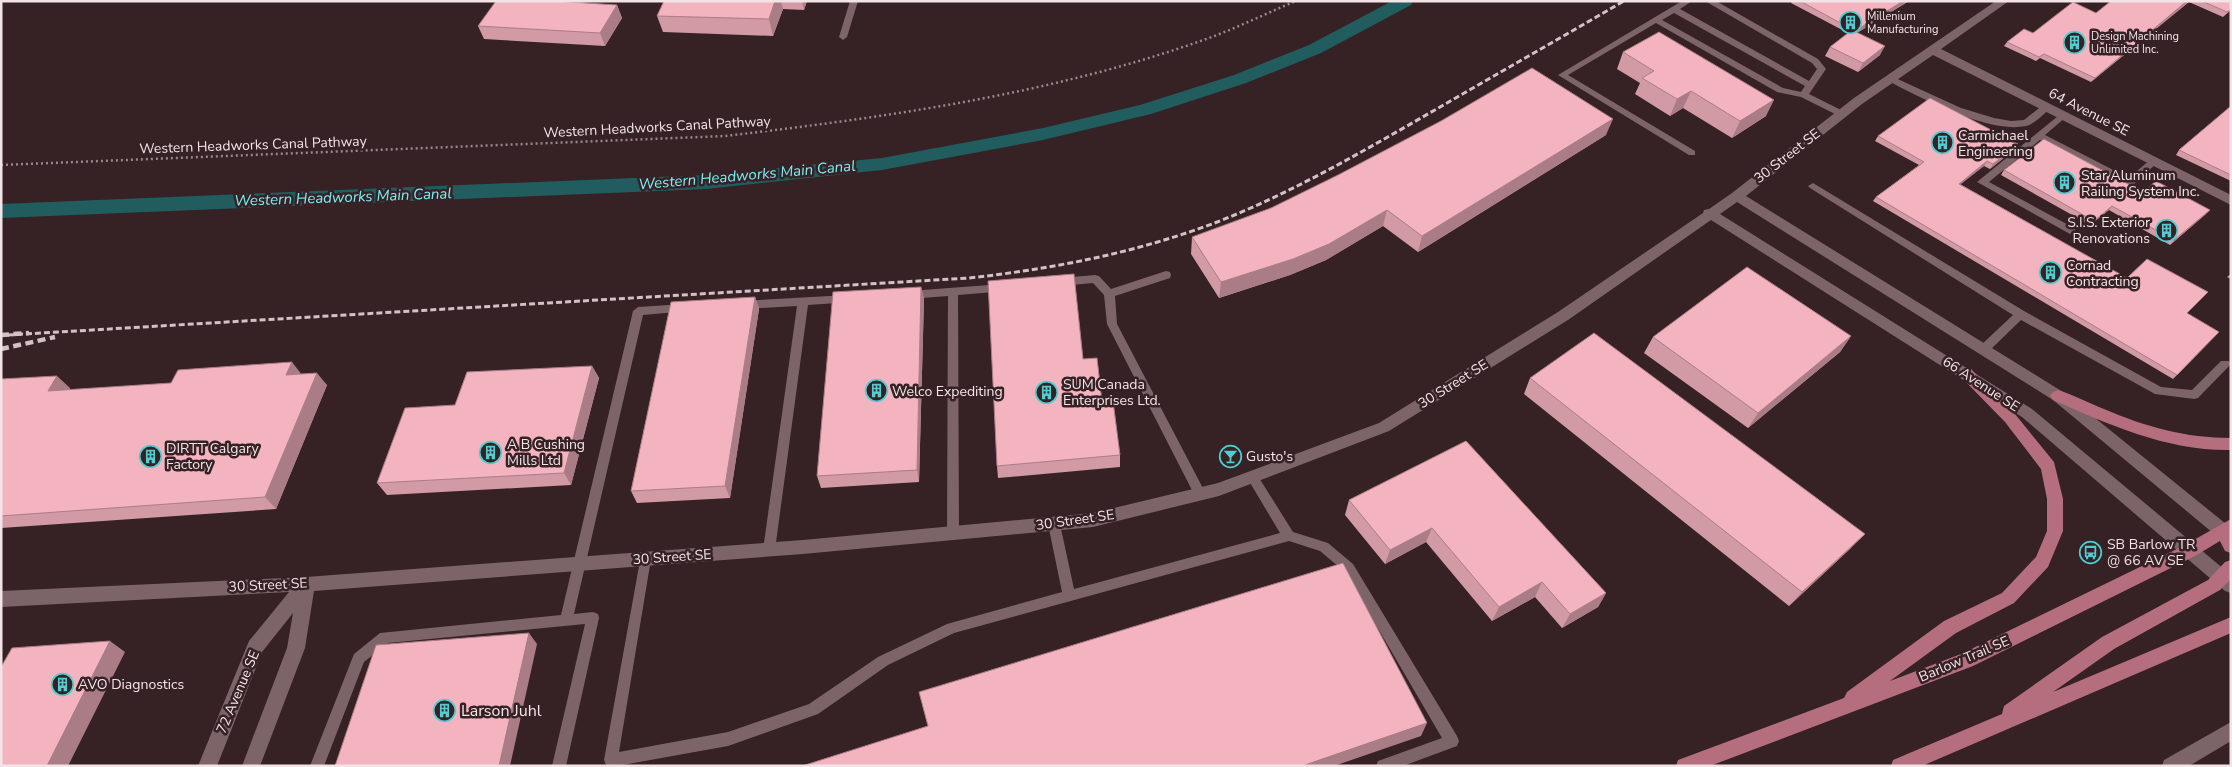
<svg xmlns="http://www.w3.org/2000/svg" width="2232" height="767" viewBox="0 0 2232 767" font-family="'Nunito Sans',sans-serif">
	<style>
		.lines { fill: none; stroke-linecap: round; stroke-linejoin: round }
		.canal { fill: #215d5f; fill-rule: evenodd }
		.path { stroke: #99878b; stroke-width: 2.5; stroke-dasharray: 2 3; stroke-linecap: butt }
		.service { fill: #7d6469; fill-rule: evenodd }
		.minor { fill: #7d6469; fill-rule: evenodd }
		.primary { fill: #b56e7d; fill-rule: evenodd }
		.rail-far1 { stroke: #d2c2c5; stroke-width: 3; stroke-dasharray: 6 3; stroke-linecap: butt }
		.rail { stroke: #d2c2c5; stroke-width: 4.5; stroke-dasharray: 8 4.5; stroke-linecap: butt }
		.wall { fill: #d19aa4 }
		.shaded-wall { fill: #aa7d86 }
		.building { fill: #f3b3bf; stroke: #aa7d86 }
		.labels { text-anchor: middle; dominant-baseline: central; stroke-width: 5; stroke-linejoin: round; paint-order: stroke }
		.far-poi-label { font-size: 11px; fill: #f3e4e7; stroke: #362125; text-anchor: start }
		.street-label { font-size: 14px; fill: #f3e4e7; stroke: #362125 }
		.poi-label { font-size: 14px; fill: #f3e4e7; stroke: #362125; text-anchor: start }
		.water-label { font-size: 15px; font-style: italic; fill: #7aeff4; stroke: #362125 }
		.near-poi-label { font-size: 16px; fill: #f3e4e7; stroke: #362125; text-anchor: start }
	</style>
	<rect width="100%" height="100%" fill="#362125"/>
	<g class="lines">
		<path class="canal" d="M1392,1H1413L1411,5L1321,53L1246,83L1151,114L1043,140L882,170L706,189L1,218V204L706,175L882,158L1043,128L1140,105L1234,75L1309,45Z"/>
		<path class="path" d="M1,165L725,136C888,117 1054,94 1209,38C1239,27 1267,13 1296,1"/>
		<path class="service" d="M850,1H858L847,37L843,40L839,37Z
			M1682,1H1692L1680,9L1809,81L1817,69L1812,63L1705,1H1716L1818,59L1826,69L1809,94L1845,112V116H1839L1801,97L1777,92L1656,23L1568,75L1695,151V155H1689L1558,75ZM1674,13L1805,86L1801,92L1783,88L1662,20Z
			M1891,76L1961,108L1994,118L2011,121L2024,120L2043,105L2046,104L2051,107C2046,113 2034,124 2026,126C1988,134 1922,98 1888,81L1887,79Z
			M2063,112L2068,115L2066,117L2045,135L2129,178L2151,159L2154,158L2159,161L2133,185L2130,186L2040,140L1989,182L2074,228L2075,230L2070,234L1977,182Z
			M1813,183L2024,311L2161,387L2192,390L2221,361H2229L2231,364L2198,398L2194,399L2155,394L2021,320L1988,352H1980L1979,349L1980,346L2013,315L1810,188L1808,186Z
			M1166,271L1170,272L1171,275L1170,278L1115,296L1117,324L1206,494L1204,498L1200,499L1196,498L1107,324L1104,295L1093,283L1061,286L1056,282L1061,278L1095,275L1099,276L1111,289Z
			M1003,284L1008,288L1007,291L958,295L959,533L957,537L953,538L949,537L947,533L948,296L909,299L904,295L909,291Z
			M848,295L852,296L853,299L852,302L808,305L775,550L773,554L769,555L765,554L763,550L797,306L742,309L737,305L742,301Z
			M684,304L689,308L688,311L643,315L574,614L593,612L598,614L599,618L566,766H552L585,624L388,643L364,662L324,766H310L354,654L380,633L561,615L633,311L638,307Z
			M1252,471L1256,473L1293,532L1328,543L1353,564L1457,736L1459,741L1457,746L1403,766H1376L1378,761L1442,738L1345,572L1320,551L1289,541L954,633L888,665L818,714L728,746L617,766L606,765L604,760L641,555L645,554L649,555L651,559L619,752L728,732L809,704L878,657L947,624L1062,592L1048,524L1050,520L1054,519L1058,520L1060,524L1074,589L1280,533L1246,476L1248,473Z"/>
		<path class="minor" d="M1996,1H2009L1941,49L2231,195V205L1933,55L1862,104L1746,196L2063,392L2231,528V545L2225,543L2053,400L1737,202L1720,214L2032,409L2231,575V593L2225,591L2022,417L1711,220L1568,320L1389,431L1219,496L1093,527L803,554L314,591L305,648L260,766H242L287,648L293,613L262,652L217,766H198L249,641L289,592L1,607V591L306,577L803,540L1093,513L1218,483L1379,423L1558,312L1703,213L1704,210L1709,209L1732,193L1854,98Z
			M2231,722V741L2189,766H2162L2164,760Z"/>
		<path class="primary" d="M1966,367L1971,369L2015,414L2054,462L2063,499V531L2048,567L2014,603L1956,633L1890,681L1961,654L2183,546L2231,519V553L2225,551L2220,541L2195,556L1973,666L1710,766H1676L1678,760L1844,698L1847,692L1944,621L2002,593L2036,557L2047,531V499L2041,469L2005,422L1961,377L1959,373L1961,369Z
			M2058,390C2074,395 2089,403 2104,409C2146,427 2186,438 2231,438V450C2167,451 2110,425 2053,400L2050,396L2053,392Z
			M2231,560V579L2220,590L2114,649L2053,692L2231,617V633L1922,766H1891L1893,760L2002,714L2004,706L2102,637L2208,580L2225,562Z"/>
		<path class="rail-far1" d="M8,335L969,278C1052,269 1134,253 1212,224C1285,196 1353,157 1421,118C1488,79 1557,40 1624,1"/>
		<path class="rail" d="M1,335L29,333
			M1,349L55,337"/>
	</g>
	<path class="wall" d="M664,1H807L804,10L783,9L773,36L663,32L657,16Z
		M1792,1H1909L1857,33L1880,55L1858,72L1825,56L1830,47L1848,33L1791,3Z
		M2111,1H2231V10L2223,17L2189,2L2091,82L2040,58L2036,61L2004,46L2007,42L2096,13Z
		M617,5L622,18L605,46L484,39L478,26Z
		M1623,52L1766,116L1732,138L1683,108L1670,116L1635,94L1640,83L1617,69Z
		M2231,106V181L2176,155L2179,150Z
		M1606,135L1418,252L1383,226L1326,260L1290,275L1219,298L1191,254L1192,237Z
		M1878,136L2015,149L1990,169L1984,166L1960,184L2187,313L2177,375L2173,379L1873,201L1876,197L1919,165L1875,141Z
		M2004,170L2143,192L2206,214L2170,245L2109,210L2090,225L2001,175Z
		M2231,274V279L2227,277Z
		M921,287L924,299L919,482L821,488L817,476Z
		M755,297L759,309L730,498L637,503L631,491Z
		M1851,336L1840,352L1748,428L1644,353L1653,337Z
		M1083,359L1102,402L1120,455V467L998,478L997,466Z
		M592,366L599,378L571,485L387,495L377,483L455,405Z
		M302,374L327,385L276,509L1,528V379L70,388L69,390Z
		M1530,378L1851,548L1789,606L1524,394Z
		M1466,441L1606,593L1598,607L1562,628L1535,597L1492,621L1426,542L1385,564L1345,515L1349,500Z"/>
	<path class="shaded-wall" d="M775,1H781L783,9L773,36L769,19Z
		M802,1H807L804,10Z
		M1903,1H1909L1852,36L1855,31Z
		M2187,1H2189L2091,82L2095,78Z
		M617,5L622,18L605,46L600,33Z
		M1885,46L1880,55L1858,72L1863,63Z
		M1691,91L1683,108L1670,116L1677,99Z
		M1774,100L1766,116L1732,138L1740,121Z
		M1613,119L1606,135L1418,252L1422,236Z
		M2018,144L2015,149L1990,169L1993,164Z
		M1987,161L1984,166L1956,188L1959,184Z
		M2112,206L2109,210L2090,225L2094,221Z
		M1387,210L1383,226L1326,260L1290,275L1219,298L1221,282Z
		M2210,210L2206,214L2170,245L2174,240Z
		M921,287L924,299L919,482L917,470Z
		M755,297L759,309L730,498L725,486Z
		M1851,336L1840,352L1748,428L1758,413Z
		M292,362L302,375H286Z
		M592,366L599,378L571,485L564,473Z
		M317,373L327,385L276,509L265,497Z
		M57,376L70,388L61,404L48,391Z
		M1432,528L1426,542L1385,564L1390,550Z
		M1865,534L1851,548L1789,606L1802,592Z
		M1542,582L1535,597L1492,621L1499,607Z
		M1606,593L1598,607L1562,628L1570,614Z
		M529,633L537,644L510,766H499Z
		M110,641L125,652L68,766H47Z
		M1427,723L1421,736L1334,766H1302Z"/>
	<path class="building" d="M496,1H555L617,5L600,33L478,26Z
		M664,1H775L769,19L657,16Z
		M1800,1H1903L1855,31Z
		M2111,1H2187L2095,78L2044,54L2039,57L2007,42L2024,29L2033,33L2073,2L2096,13Z
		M2202,1H2231V9L2227,12Z
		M1852,30L1885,46L1863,63L1830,47Z
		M1659,32L1774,100L1740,121L1691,91L1677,99L1642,78L1654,71L1623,52Z
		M1532,68L1613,119L1422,236L1387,210L1329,244L1293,259L1221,282L1192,237L1271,208L1338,175L1441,121Z
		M1930,98L2018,144L1993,164L1987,161L1959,184L2127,278L2147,259L2208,292L2187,313L2219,332L2177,375L1876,197L1924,162L1878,136Z
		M2231,106V175L2179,150Z
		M2044,139L2143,192L2156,181L2210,210L2174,240L2112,206L2094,221L2004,170Z
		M1747,267L1851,336L1758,413L1653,337Z
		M1074,274L1083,359L1097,358L1102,402L1113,401L1120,455L997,466L988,281Z
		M921,287L917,470L817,476L833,292Z
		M755,297L725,486L631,491L671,302Z
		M1594,333L1865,534L1802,592L1530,378Z
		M292,362L286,375L317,373L265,497L1,516V379L57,376L48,391L171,383L178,370Z
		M592,366L564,473L377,483L405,408L455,405L467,372Z
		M1466,441L1606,593L1570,614L1542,582L1499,607L1432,528L1390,550L1349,500Z
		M1343,563L1427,723L1302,766H802L928,726L919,692Z
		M529,633L499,766H335L376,645Z
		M110,641L47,766H1V667L12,648Z"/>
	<defs>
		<symbol id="building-ring" viewBox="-11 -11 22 22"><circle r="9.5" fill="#362125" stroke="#51ccd1" stroke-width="1.5"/><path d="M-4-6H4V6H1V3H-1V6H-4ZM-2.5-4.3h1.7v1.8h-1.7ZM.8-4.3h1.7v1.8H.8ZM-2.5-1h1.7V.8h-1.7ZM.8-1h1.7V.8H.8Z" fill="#51ccd1"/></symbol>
		<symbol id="bar-ring" viewBox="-11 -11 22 22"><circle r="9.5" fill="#362125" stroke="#51ccd1" stroke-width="1.5"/><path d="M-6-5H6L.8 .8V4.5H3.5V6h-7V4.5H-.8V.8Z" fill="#51ccd1"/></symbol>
		<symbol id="bus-ring" viewBox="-11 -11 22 22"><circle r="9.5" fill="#362125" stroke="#51ccd1" stroke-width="1.5"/><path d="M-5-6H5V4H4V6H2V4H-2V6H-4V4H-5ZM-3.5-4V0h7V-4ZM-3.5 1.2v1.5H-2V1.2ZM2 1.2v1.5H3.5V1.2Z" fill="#51ccd1"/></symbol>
	</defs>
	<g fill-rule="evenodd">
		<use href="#building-ring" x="1838" y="10" width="25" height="25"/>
		<use href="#building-ring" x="2062" y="30" width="25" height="25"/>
		<use href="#building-ring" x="1930" y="130" width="25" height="25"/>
		<use href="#building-ring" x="2052" y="170" width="25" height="25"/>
		<use href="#building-ring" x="2154" y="218" width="25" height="25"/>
		<use href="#building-ring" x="2038" y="260" width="25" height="25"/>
		<use href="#building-ring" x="864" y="378" width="25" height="25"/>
		<use href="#building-ring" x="1034" y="380" width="25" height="25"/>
		<use href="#building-ring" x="478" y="440" width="25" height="25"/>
		<use href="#building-ring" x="138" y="444" width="25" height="25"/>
		<use href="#bar-ring" x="1218" y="444" width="25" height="25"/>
		<use href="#bus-ring" x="2078" y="540" width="25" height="25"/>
		<use href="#building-ring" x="50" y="672" width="25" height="25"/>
		<use href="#building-ring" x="432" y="698" width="25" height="25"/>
	</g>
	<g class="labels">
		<g class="far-poi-label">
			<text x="1867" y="16">Millenium<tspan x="1867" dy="13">Manufacturing</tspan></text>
			<text x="2091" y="36">Design Machining<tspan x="2091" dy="13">Unlimited Inc.</tspan></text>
		</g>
		<g class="street-label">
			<text transform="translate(2089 112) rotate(27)">64 Avenue SE</text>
			<text transform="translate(657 127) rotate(-3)">Western Headworks Canal Pathway</text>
			<text transform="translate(253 145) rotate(-2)">Western Headworks Canal Pathway</text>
			<text transform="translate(1787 156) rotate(-38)">30 Street SE</text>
			<text transform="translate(1453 384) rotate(-32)">30 Street SE</text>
			<text transform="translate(1981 384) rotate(33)">66 Avenue SE</text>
			<text transform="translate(1075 520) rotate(-8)">30 Street SE</text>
			<text transform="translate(672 557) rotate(-4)">30 Street SE</text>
			<text transform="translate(268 585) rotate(-3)">30 Street SE</text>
			<text transform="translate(1964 659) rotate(-23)">Barlow Trail SE</text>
			<text transform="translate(238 692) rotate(-67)">72 Avenue SE</text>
		</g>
		<g class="poi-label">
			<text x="1958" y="135">Carmichael<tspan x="1958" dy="16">Engineering</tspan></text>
			<text x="2081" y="175">Star Aluminum<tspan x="2081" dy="16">Railing System Inc.</tspan></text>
			<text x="2150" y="222" text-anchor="end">S.I.S. Exterior<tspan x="2150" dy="16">Renovations</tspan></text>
			<text x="2066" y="265">Cornad<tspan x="2066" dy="16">Contracting</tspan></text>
			<text x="1063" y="384">SUM Canada<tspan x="1063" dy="16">Enterprises Ltd.</tspan></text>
			<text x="892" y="391">Welco Expediting</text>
			<text x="507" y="444">A B Cushing<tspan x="507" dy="16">Mills Ltd</tspan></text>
			<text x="166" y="448">DIRTT Calgary<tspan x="166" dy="16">Factory</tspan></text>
			<text x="1246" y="456">Gusto's</text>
			<text x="2107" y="544">SB Barlow TR<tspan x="2107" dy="16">@ 66 AV SE</tspan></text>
			<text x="78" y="684">AVO Diagnostics</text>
		</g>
		<g class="water-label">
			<text transform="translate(747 175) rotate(-5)">Western Headworks Main Canal</text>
			<text transform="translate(343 197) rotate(-2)">Western Headworks Main Canal</text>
		</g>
		<g class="near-poi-label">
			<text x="461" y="711">Larson Juhl</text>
		</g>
	</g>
	<rect width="2232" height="767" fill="none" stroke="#f3e4e7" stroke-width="5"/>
</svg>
